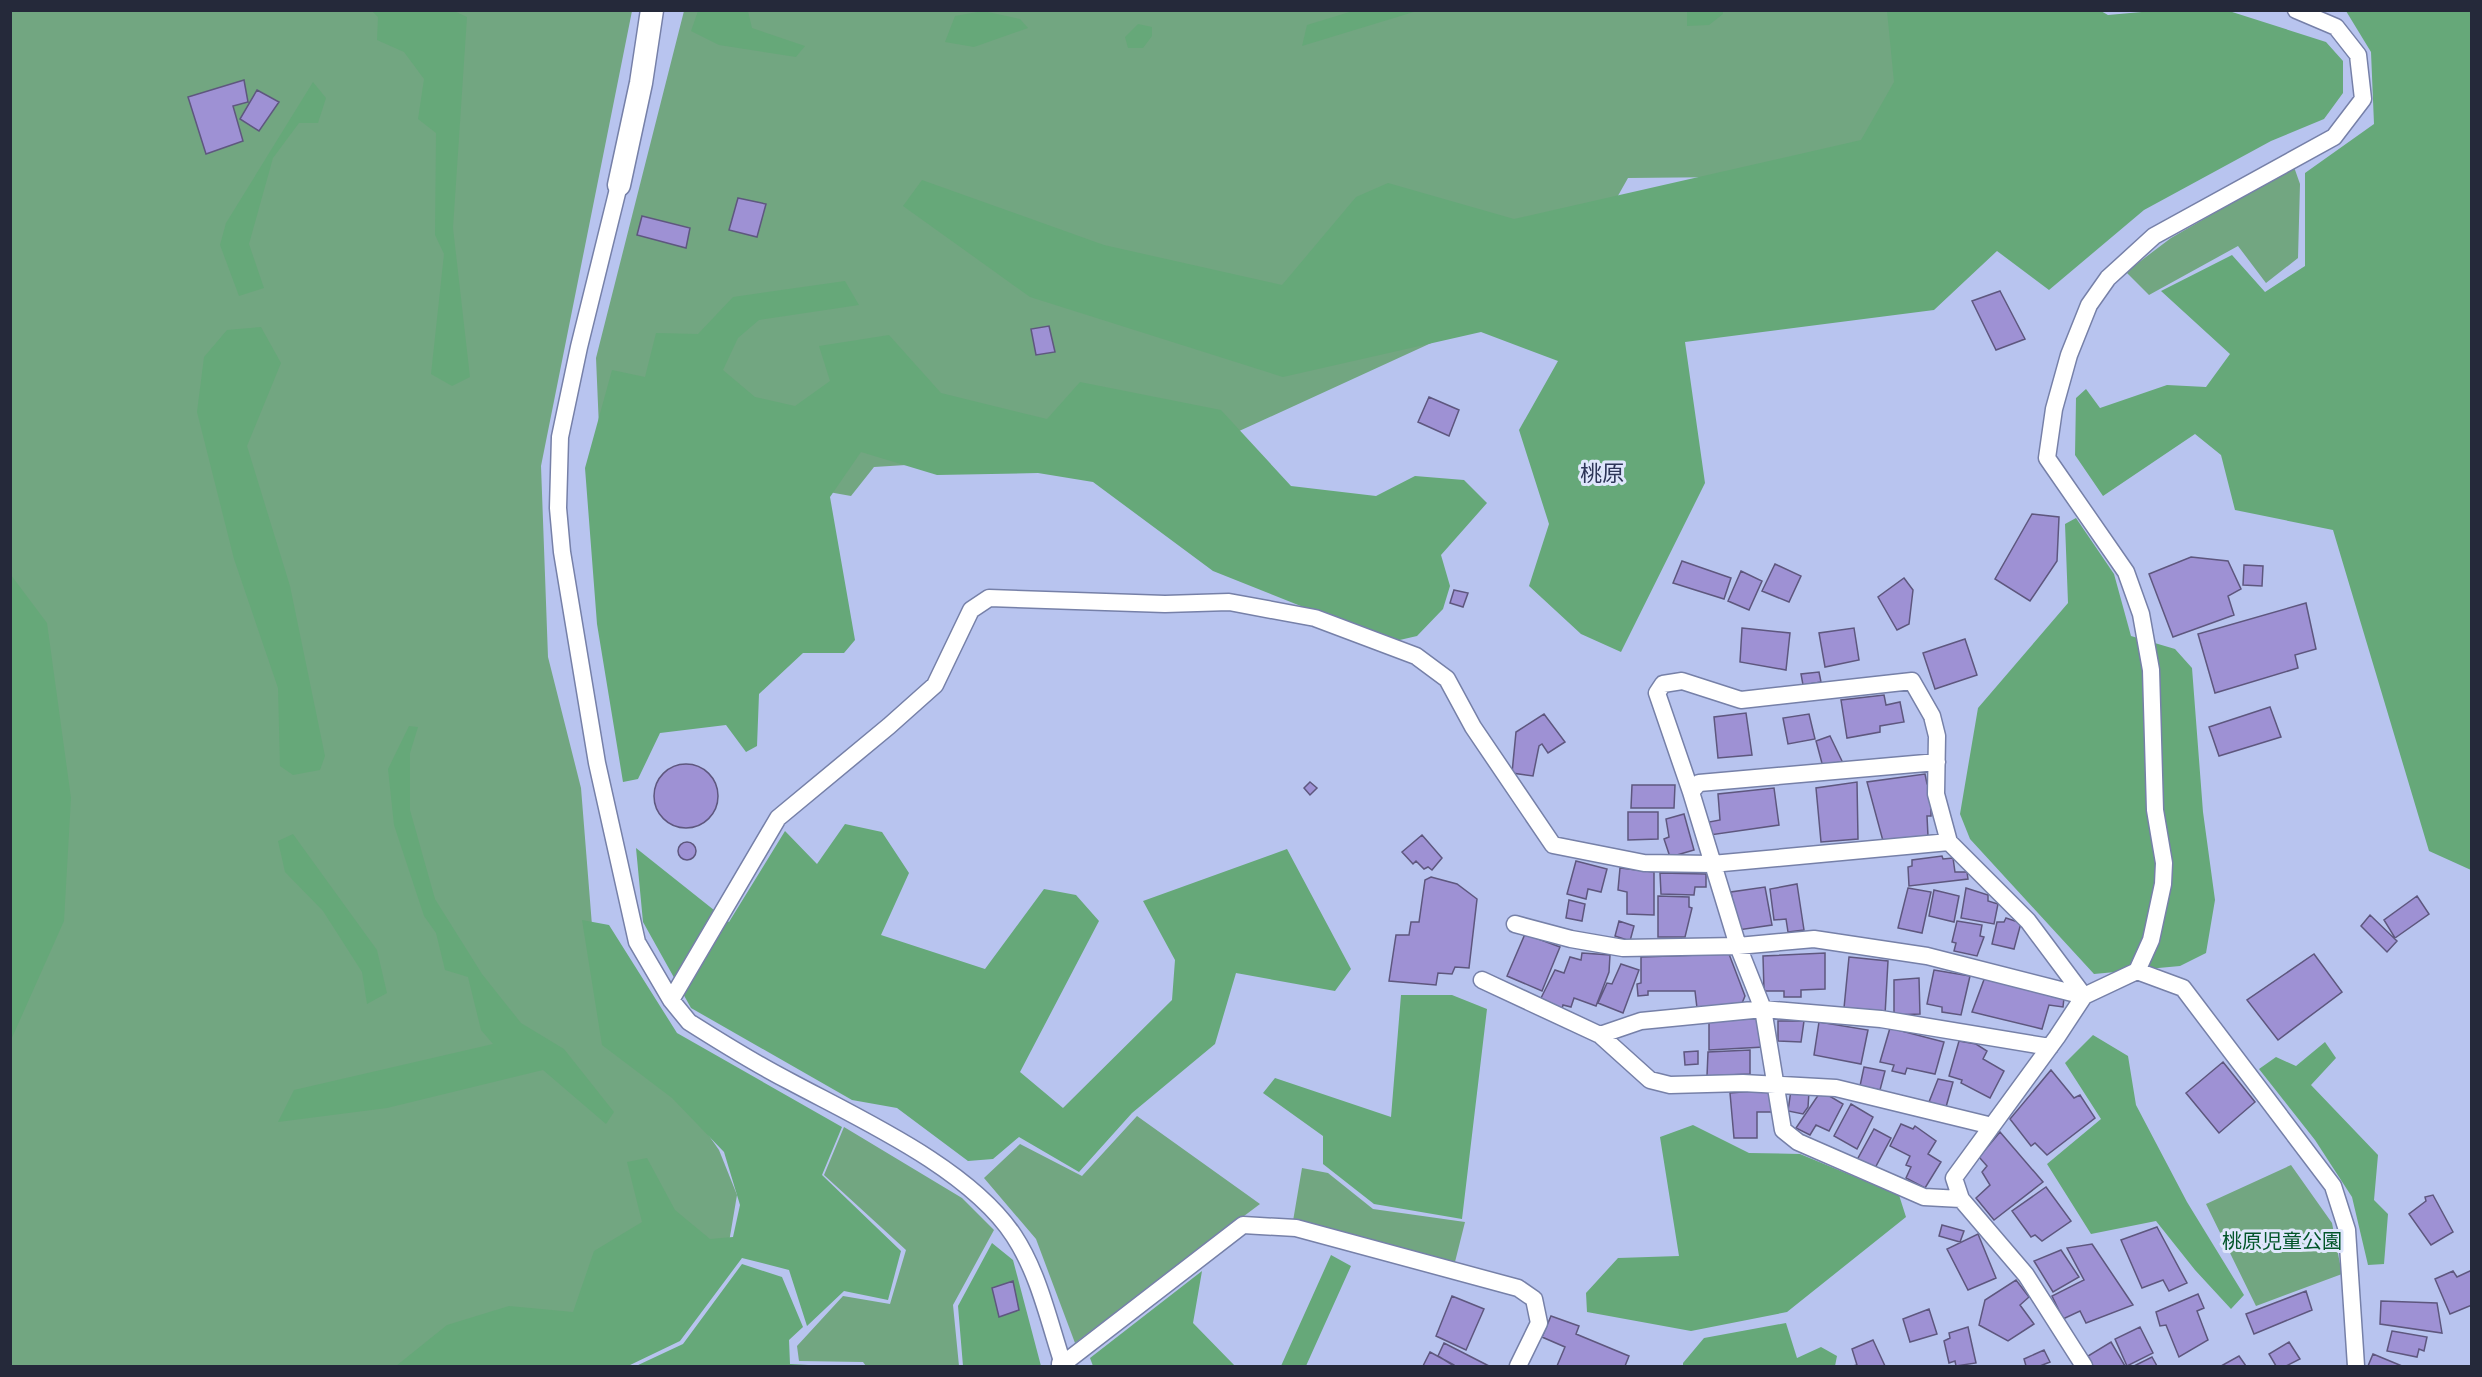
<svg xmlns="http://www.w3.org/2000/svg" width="2482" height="1377" viewBox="0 0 2482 1377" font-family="'Varela Round','Noto Sans JP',sans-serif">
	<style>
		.green { fill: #72a681 }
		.forest { fill: #66a879 }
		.building { fill: #9e91d4; stroke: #5e577e; stroke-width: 1.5 }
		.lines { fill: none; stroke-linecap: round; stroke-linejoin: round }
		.street-casing { stroke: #7680a8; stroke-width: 19 }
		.secondary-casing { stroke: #7680a8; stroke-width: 25 }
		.street { stroke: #fff; stroke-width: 16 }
		.secondary { stroke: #fff; stroke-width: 22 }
		.labels { text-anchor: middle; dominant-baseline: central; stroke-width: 6; stroke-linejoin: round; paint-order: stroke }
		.park-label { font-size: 20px; fill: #025529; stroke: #dfe6fc }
		.quarter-label { font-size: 22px; fill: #2d3558; stroke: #dfe6fc }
	</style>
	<rect width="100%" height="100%" fill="#b8c4ef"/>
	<path class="green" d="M1913,10L1899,139L1816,176L1628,178L1571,279L1237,432L954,462L874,467L851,496L600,451L596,358L684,11Z
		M10,11H632L541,466L548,657L581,788L593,938L681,1096L719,1150L737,1195L727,1254L506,1366H11Z
		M2294,167L2300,184L2298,258L2266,283L2238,246L2149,295L2126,272L2171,238Z
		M1137,1116L1260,1204L1075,1343L1036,1239L984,1178L1020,1144L1082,1176Z
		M844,1127L962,1198L994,1230L953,1305L959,1366H866L863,1362L799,1361L797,1346L843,1296L890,1304L906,1250L824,1175Z
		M2291,1165L2332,1223L2342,1274L2256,1306L2206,1204Z
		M1302,1168L1328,1173L1373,1209L1465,1222L1454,1266L1293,1221Z"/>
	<path class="forest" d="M1356,10L1417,11L1302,46L1307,25Z
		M2099,10L2108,15L2164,10L2229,11L2326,42L2343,61V93L2324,119L2271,141L2144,210L2049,290L1997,251L1934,310L1685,342L1705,483L1621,652L1581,634L1529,586L1549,524L1519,430L1558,361L1481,332L1283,377L1030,297L903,206L922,180L1104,245L1282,285L1356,197L1388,183L1514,219L1861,140L1894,82L1887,11Z
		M372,11H454L467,17L453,228L470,377L452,386L431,374L444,254L435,235L436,133L418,119L424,79L404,52L377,40L378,17Z
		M698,11H748L752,28L805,46L796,57L719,45L691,31Z
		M983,11L1020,19L1028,28L974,47L945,42L955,16Z
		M1687,11H1723V14L1709,25L1687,26Z
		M2346,11H2471V870L2429,851L2333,530L2235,510L2221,455L2195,434L2103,496L2075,455L2076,398L2086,389L2100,408L2167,385L2206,387L2230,354L2161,291L2232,255L2265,292L2305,266V173L2374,124L2371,52Z
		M1138,24L1152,27V36L1143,48H1128L1125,37Z
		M313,82L326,98L318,123H299L273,158L249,244L264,288L239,296L220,245L226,223Z
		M845,281L859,305L759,320L738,338L723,370L755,397L795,406L830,381L819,346L889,335L941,393L1047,419L1080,382L1221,410L1291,486L1376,496L1415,476L1464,480L1487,503L1441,555L1450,586L1443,609L1417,636L1391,642L1213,571L1093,482L1038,473L937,475L861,452L830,497L855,640L844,653H803L759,694L757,746L746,752L726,725L660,733L638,779L623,782L597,624L585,468L612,370L645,377L656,333L698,334L733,297Z
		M261,327L281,363L247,446L290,586L325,756L320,770L293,775L280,766L278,688L234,559L197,412L204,357L227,330Z
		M2076,518L2114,574L2131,636L2175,649L2192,668L2203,812L2215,900L2206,953L2180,966L2094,974L1970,839L1960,814L1978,708L2068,603L2065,524Z
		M11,575L47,623L71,798L64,921L11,1040Z
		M409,726L418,727L410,753V810L435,899L482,974L521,1023L564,1049L614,1112L606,1124L543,1070L387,1108L278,1122L294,1090L493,1044L481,1030L468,977L445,970L436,933L424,916L394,825L388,769Z
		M845,824L882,832L909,873L881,935L985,969L1044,889L1076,895L1099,921L1020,1072L1063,1108L1172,1000L1175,960L1143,901L1287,849L1351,969L1335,991L1236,973L1215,1044L1132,1113L1079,1172L1019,1137L993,1159L968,1161L897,1108L852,1100L691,1008L643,922L636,848L729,922L785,831L817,864Z
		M293,834L377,950L387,993L367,1004L362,972L323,911L285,872L278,841Z
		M582,920L609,925L677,1033L842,1127L822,1175L901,1251L888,1300L844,1291L807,1326L789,1270L742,1258L680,1341L628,1366H396L447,1325L509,1306L573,1312L594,1251L642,1222L627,1162L647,1158L675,1210L710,1239L733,1237L740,1205L724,1152L672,1098L602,1045Z
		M1401,995H1452L1487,1009L1462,1219L1374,1204L1323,1164V1136L1263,1093L1275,1078L1391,1117Z
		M2093,1035L2128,1056L2136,1105L2187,1202L2244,1295L2231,1309L2195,1270L2156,1221L2091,1234L2047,1164L2101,1119L2065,1063Z
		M2325,1042L2336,1058L2311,1085L2378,1155L2374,1200L2388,1214L2384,1264L2368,1265L2352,1197L2315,1140L2259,1069L2276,1057L2296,1066Z
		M1693,1125L1749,1153L1800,1154L1899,1195L1906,1217L1787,1312L1691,1331L1587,1312L1586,1293L1618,1258L1679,1256L1660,1137Z
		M992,1243L1013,1260L1041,1366H963L958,1306Z
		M1331,1255L1351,1266L1306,1366H1281Z
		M742,1264L782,1277L803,1327L789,1340L790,1364L827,1366H636L683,1344Z
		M1202,1271L1193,1323L1235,1366H1093L1090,1358Z
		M1786,1323L1797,1358L1821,1347L1837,1356L1835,1366H1683V1363L1704,1338Z"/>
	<path class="building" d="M244,80L248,102L233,106L243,141L206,154L188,97Z
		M257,90L279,102L259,131L240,119Z
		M738,198L766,204L757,237L729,230Z
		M642,216L690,228L686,248L637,235Z
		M2000,291L2025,339L1996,350L1972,301Z
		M1049,326L1055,352L1036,355L1031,329Z
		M1429,397L1459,410L1449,436L1418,422Z
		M2032,514L2059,517L2057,561L2030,601L1995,579Z
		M2191,557L2228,561L2241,589L2228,596L2234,615L2173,637L2149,574Z
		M1682,561L1731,578L1724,599L1673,583Z
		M1775,564L1801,576L1789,602L1762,591Z
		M2244,565L2263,566L2262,586L2243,585Z
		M1741,571L1762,581L1749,610L1728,601Z
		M1904,578L1913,590L1909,624L1897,630L1878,597Z
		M1454,590L1468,593L1463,607L1450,603Z
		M2306,603L2316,649L2295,655L2298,668L2215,693L2198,634Z
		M1742,628L1790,633L1786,670L1740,662Z
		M1854,628L1859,660L1825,667L1819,633Z
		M1965,639L1977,675L1935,689L1923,653Z
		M1819,672L1821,682L1803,685L1801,674Z
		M1884,695L1886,705L1900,702L1904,722L1880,726V732L1847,738L1841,700Z
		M2270,707L2281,737L2219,756L2209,727Z
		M1746,713L1752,755L1718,758L1714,717Z
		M1544,714L1565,742L1548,753L1542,744L1539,746L1533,776L1512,773L1516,732Z
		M1809,714L1815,739L1788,744L1783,718Z
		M1830,736L1842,761L1823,767L1816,741Z
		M654 796a32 32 0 1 1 64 0a32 32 0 1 1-64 0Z
		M1925,774L1927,784L1931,785L1935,809H1931V816H1927L1928,836L1883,841L1867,782Z
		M1310,782L1317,788L1310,795L1304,788Z
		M1857,782L1858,839L1821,842L1816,788Z
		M1632,785H1675L1674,808H1631Z
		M1774,788L1779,825L1710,835L1709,822L1720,820L1718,794Z
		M1628,812H1658V839L1628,840Z
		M1684,814L1694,850L1670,857L1664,839L1669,837L1666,819Z
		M1422,835L1442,858L1432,870L1428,867L1424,869L1416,861L1413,864L1402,852Z
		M678 851a9 9 0 1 1 18 0a9 9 0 1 1-18 0Z
		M1942,856L1943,859L1953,858L1955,872H1967L1968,879L1909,886L1908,867L1912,866V860Z
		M1576,861L1607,869L1601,892L1588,889L1586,899L1567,894Z
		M1620,868L1654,872V915L1627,914V892L1618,890Z
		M1660,873L1706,874V887H1695L1694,895L1661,894Z
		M1431,877L1457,884L1477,899L1469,968L1455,967L1452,974L1438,973L1436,985L1389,981L1396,935H1409L1411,922H1419L1425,880Z
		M1797,884L1804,930L1788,932L1786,919L1774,920L1770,889Z
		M1765,887L1772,925L1738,930L1731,892Z
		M1908,888L1931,892L1922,933L1898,928Z
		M1966,888L1988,895V901L1998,904L1994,924L1961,918Z
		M1934,890L1959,896L1954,922L1929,916Z
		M1658,896L1689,897V907L1692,908L1685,937H1658Z
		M2417,896L2429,914L2395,938L2384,920Z
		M1569,900L1585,904L1582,921L1566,918Z
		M2370,915L2397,941L2387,952L2361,926Z
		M2006,918L2021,923L2014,949L1992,944L1997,922H2004Z
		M1619,921L1634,926L1630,941L1615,936Z
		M1957,921L1982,925L1980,936L1984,937L1977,956L1954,951L1956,943L1952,942Z
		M1525,934L1560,947L1542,991L1507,976Z
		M1582,953L1610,955L1609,972L1596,1006L1574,998L1571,1007L1563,1005L1562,1009L1540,1000L1555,970L1564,973L1570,957L1581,960Z
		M1825,953V989L1801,990V997H1784V991H1764L1763,956Z
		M1729,954L1745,996L1740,1008H1697L1695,991H1648V995L1638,996L1637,984L1641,983V957Z
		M2314,954L2342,992L2278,1040L2247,1000Z
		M1849,957L1888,961L1885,1015L1844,1008Z
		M1621,964L1639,970L1623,1013L1598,1003L1607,983L1612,984Z
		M1934,970L1970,976L1961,1015L1942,1012V1007L1927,1004Z
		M1985,977L2064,998L2063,1007L2049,1005L2042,1029L1972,1012Z
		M1919,978L1920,1014L1894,1015V980Z
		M1757,1018L1764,1047L1709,1050V1021Z
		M1778,1021H1804L1801,1042L1778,1041Z
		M1819,1022L1868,1030L1861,1064L1814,1055Z
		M1890,1028L1944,1042L1935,1074L1907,1068L1905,1074L1892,1071L1894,1065L1880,1062Z
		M1959,1041L1976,1044L1987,1051L1983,1059L2004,1071L1990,1098L1961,1083L1962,1080L1949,1076Z
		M1750,1050V1074L1707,1076L1708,1052Z
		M1698,1051V1064L1685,1065L1684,1052Z
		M2223,1062L2255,1102L2219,1133L2186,1093Z
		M1864,1067L1885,1071L1880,1090L1860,1086Z
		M2051,1070L2074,1098L2080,1095L2095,1118L2047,1155L2035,1143L2031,1146L2010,1119Z
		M1938,1079L1953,1082L1946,1107L1929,1102Z
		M1791,1090L1809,1092L1808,1107L1803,1114L1788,1111Z
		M1754,1091L1773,1093L1774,1112H1757V1138H1734L1730,1093Z
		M1821,1091L1843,1104L1829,1131L1816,1125L1810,1135L1796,1128Z
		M1851,1104L1873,1117L1857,1149L1834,1136Z
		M1901,1124L1913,1129L1915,1126L1936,1141L1928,1154L1941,1162L1925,1188L1906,1178L1911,1167L1906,1165L1910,1156L1890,1146Z
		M1874,1129L1891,1138L1875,1168L1857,1160Z
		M2000,1132L2043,1182L1994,1220L1976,1198L1990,1185L1982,1172L1987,1166L1979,1157Z
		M2046,1187L2071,1221L2042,1241L2035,1235L2031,1237L2012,1211Z
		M2433,1195L2453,1232L2431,1245L2409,1214L2426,1201L2425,1197Z
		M1942,1225L1964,1231L1960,1242L1939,1236Z
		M2157,1227L2187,1283L2169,1291L2163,1280L2142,1288L2121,1240Z
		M1978,1234L1996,1278L1968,1290L1947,1249Z
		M2092,1244L2133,1305L2086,1323L2080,1311L2063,1319L2052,1296L2084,1280L2067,1248Z
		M2061,1250L2079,1277L2053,1292L2034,1261Z
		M2472,1270V1305L2450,1314L2435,1279L2453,1271L2457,1277Z
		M2016,1280L2029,1297L2020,1305L2034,1324L2008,1341L1979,1325L1985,1300Z
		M1013,1281L1019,1310L999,1317L992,1288Z
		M2306,1291L2312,1310L2254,1334L2246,1314Z
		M2198,1294L2204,1308L2197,1311L2208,1340L2179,1357L2166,1325L2160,1326L2156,1312Z
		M1452,1296L1484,1309L1466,1350L1436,1336Z
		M2381,1301L2437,1303L2442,1333L2380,1324Z
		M1929,1309L1937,1334L1910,1342L1903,1319Z
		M1551,1316L1579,1326L1576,1334L1629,1356L1625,1366H1557L1565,1347L1542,1337Z
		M1968,1327L1976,1363L1956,1366L1955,1361L1949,1363L1944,1341L1950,1338L1949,1333Z
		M2140,1327L2153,1353L2127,1366L2115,1339Z
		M2392,1331L2427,1337L2424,1351L2419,1349L2417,1357L2387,1351Z
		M1873,1340L1885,1366H1853L1857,1365L1852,1349Z
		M2111,1342L2125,1366H2093L2088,1356Z
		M2289,1342L2300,1359L2286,1366H2276L2269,1354Z
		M1444,1343L1489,1366H1454L1438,1356Z
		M2044,1350L2050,1362L2040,1366H2026L2024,1359Z
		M1430,1352L1454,1365V1366H1423Z
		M2373,1354L2402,1366H2368Z
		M2239,1356L2246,1366H2221Z
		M2152,1357L2157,1366H2134Z"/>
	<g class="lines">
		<defs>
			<path id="street" d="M619,185L579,347L560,437L558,508L562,552L597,763L637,942L671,1000L689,1022C722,1043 756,1064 791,1082C862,1120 970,1169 1014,1236C1039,1274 1049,1322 1063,1364L1243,1225L1296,1228L1518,1288L1534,1299L1539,1323L1518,1366
				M1937,762L1699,783L1691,792L1738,946L1763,1009L1783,1130L1798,1142L1924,1197L1961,1199
				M1691,792L1657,693L1663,684L1682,681L1741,700L1912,681L1932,716L1937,736L1936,794L1949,842L2028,921L2084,996
				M1515,924L1571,939L1623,948L1738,946L1814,939L1927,956L2084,996
				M2137,971L2183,988L2333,1186L2347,1230L2356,1366
				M1482,980L1600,1035L1650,1080L1670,1085L1743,1083L1836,1088L1992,1126
				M671,1000L778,818L889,726L935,685L971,610L989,598L1165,604L1229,602L1315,618L1416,656L1447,679L1473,727L1553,845L1644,863L1712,864L1949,842
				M1600,1035L1641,1021L1763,1009L1881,1019L2050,1047
				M2084,1366L2026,1275L1961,1199L1954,1178L2057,1037L2084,996L2137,971L2151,940L2163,884L2164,863L2155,810L2151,670L2141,614L2126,572L2047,458L2054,409L2069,355L2089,305L2108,278L2154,236L2334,137L2363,99L2358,55L2336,27L2296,10"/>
			<path id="secondary" d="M619,185L641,83L652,10
				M1063,1364V1366"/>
		</defs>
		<use href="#street" class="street-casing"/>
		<use href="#secondary" class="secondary-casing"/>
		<use href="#street" class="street"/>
		<use href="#secondary" class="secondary"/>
	</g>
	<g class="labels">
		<g class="park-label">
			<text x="2282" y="1242">桃原児童公園</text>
		</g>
		<g class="quarter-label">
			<text x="1602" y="474">桃原</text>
		</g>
	</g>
	<rect width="2482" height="1377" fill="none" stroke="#25293a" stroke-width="24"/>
</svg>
